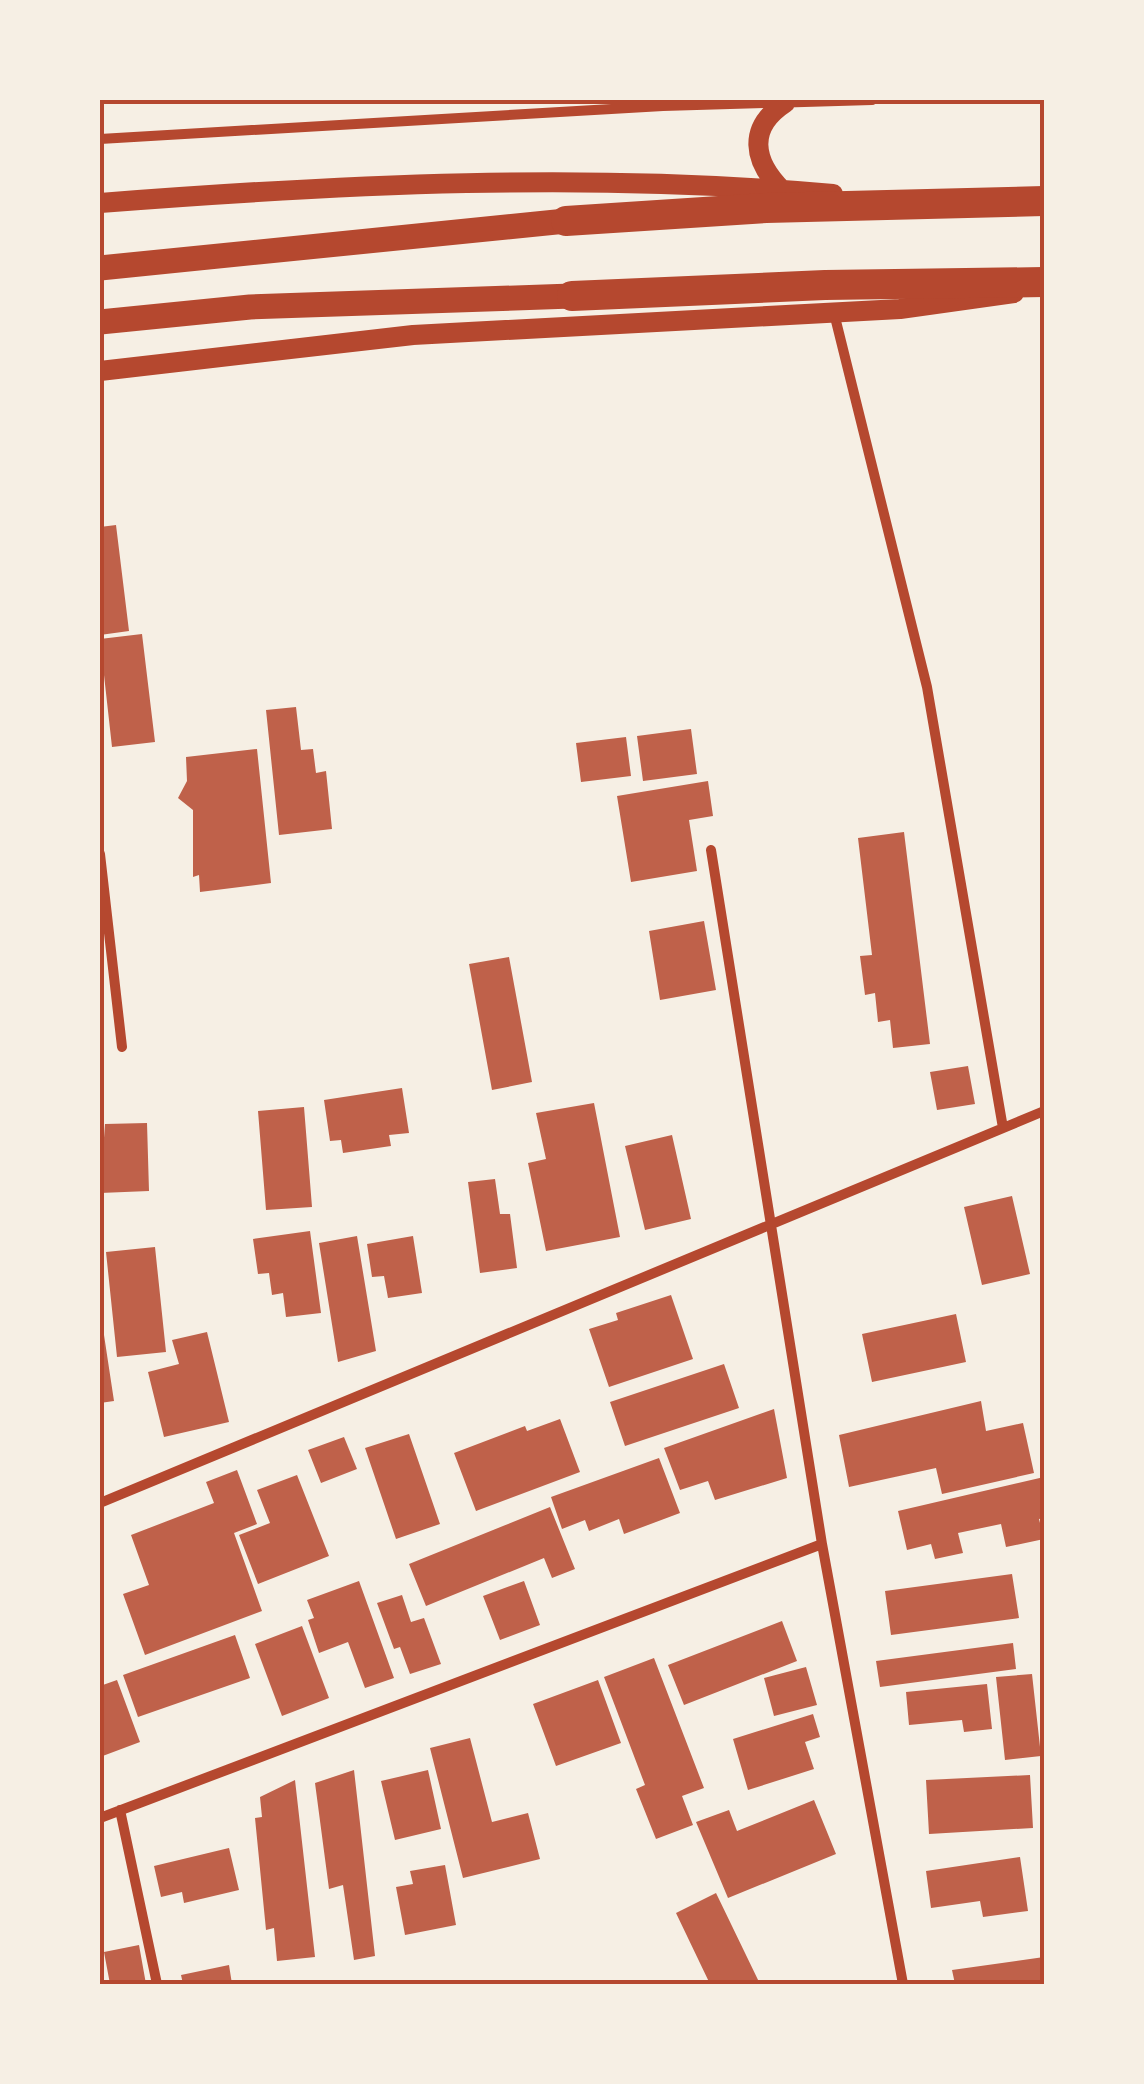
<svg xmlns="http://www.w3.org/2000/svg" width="1144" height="2084" viewBox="0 0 1144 2084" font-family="'Alegreya Sans',sans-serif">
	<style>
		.building { fill: #bf614a }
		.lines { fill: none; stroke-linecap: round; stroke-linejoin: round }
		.minor { stroke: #b5482f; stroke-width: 10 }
		.secondary { stroke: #b5482f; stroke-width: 20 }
		.primary { stroke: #b5482f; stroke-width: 25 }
		.motorway { stroke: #b5482f; stroke-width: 30 }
		.neatline { fill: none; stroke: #b5482f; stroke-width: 4 }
	</style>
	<rect width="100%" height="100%" fill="#f6efe4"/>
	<path class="building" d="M116,525L129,631L100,635V527Z
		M142,634L155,742L112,747L100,639Z
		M296,707L301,750L313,749L316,773L326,771L332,829L279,835L266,710Z
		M691,729L697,774L643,781L637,736Z
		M626,737L631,776L581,782L576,743Z
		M257,749L271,883L200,892L199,875L193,877V810L178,798L187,781L186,757Z
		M708,781L713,816L689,820L697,871L631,882L617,796Z
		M904,832L930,1044L893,1048L890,1020L878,1022L875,993L865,995L860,956L872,955L858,838Z
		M704,921L716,990L660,1000L649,931Z
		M509,957L532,1082L492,1090L469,964Z
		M968,1066L975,1104L937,1110L930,1072Z
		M402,1088L409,1133L389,1135L391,1146L343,1153L341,1140L330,1141L324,1100Z
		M594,1103L620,1237L546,1251L528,1163L546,1159L536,1113Z
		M304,1107L312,1207L266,1210L258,1111Z
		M147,1123L149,1191L100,1193L105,1124Z
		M672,1135L691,1219L645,1230L625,1146Z
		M495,1179L500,1214H510L517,1268L480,1273L468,1182Z
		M1012,1196L1030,1274L982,1285L964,1207Z
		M310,1231L321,1313L286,1317L283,1293L272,1295L269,1273L258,1274L253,1239Z
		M357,1236L376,1351L338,1362L319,1243Z
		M413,1236L422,1293L388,1298L384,1276L372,1277L367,1244Z
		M155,1247L166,1352L117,1357L106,1252Z
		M671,1295L693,1359L609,1387L589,1329L618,1320L616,1313Z
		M956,1314L966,1362L872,1382L862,1334Z
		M207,1332L229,1422L164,1437L148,1372L179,1364L172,1340Z
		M104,1335L114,1401L100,1403V1336Z
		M724,1364L739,1408L625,1446L610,1402Z
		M981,1401L986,1431L1023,1423L1034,1473L942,1494L936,1468L849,1487L839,1435Z
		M774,1409L787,1478L715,1500L708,1481L680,1490L664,1448Z
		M560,1419L580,1472L476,1511L454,1453L525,1426L527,1431Z
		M409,1434L440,1524L396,1539L365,1448Z
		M344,1437L357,1469L321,1483L308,1450Z
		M659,1458L680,1513L624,1534L619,1519L589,1531L585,1520L562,1529L551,1497Z
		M237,1470L257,1524L234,1533L262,1611L145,1655L123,1594L149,1585L131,1535L214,1503L206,1482Z
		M297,1475L329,1556L258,1584L239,1535L270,1523L257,1490Z
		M1044,1477V1518L1039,1519L1044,1539L1006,1547L1001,1524L958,1533L963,1553L935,1559L931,1544L907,1550L898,1511Z
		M550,1507L575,1569L552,1578L544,1558L426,1606L409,1564Z
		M1012,1574L1019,1618L891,1635L885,1591Z
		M359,1581L394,1678L365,1688L348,1642L319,1653L308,1620L314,1618L307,1600Z
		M524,1581L540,1625L500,1640L483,1596Z
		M402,1595L411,1622L424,1618L441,1664L410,1674L400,1647L394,1649L377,1603Z
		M782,1621L797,1661L684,1705L668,1665Z
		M302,1626L329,1698L282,1716L255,1644Z
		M235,1635L250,1678L138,1717L123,1675Z
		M1013,1643L1016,1669L880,1687L876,1661Z
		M654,1658L704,1788L682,1796L693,1825L656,1839L636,1789L645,1785L604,1677Z
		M806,1667L817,1705L774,1716L764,1678Z
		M1032,1674L1041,1756L1005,1760L996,1677Z
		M117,1680L140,1742L100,1757V1686Z
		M598,1680L621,1743L556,1766L533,1704Z
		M987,1684L992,1729L964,1732L962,1720L909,1725L906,1692Z
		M813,1714L820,1737L805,1742L814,1769L748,1790L733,1739Z
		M470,1738L492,1822L528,1813L540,1859L463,1878L430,1748Z
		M354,1770L375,1956L354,1960L343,1885L329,1889L315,1783Z
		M428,1770L441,1829L395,1840L381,1781Z
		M1030,1775L1033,1828L929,1834L926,1780Z
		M295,1780L315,1957L277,1961L274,1928L266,1930L255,1818L262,1817L260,1797Z
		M814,1800L836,1854L728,1898L696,1822L729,1810L737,1831Z
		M229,1848L239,1890L184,1903L182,1892L161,1897L154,1866Z
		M1020,1857L1028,1911L983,1917L980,1901L931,1908L926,1871Z
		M445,1865L456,1925L405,1935L396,1887L413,1884L410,1871Z
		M716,1893L760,1984H710L676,1913Z
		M139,1945L146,1984H110L104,1952Z
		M1044,1957V1984H955L952,1970Z
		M229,1965L232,1984H183L181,1975Z"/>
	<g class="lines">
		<path class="minor" d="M100,139L663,106L872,100
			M834,313L927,687L1003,1128
			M711,850L822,1544L903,1984
			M100,854L122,1047
			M100,1503L1044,1111
			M120,1810L157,1984
			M100,1818L822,1544"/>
		<path class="secondary" d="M782,190C753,161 747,128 785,103
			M100,203C343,184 590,172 833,194
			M100,371L413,335L900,309L1014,293"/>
		<path class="primary" d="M100,268L566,221
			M100,322L250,307L572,296"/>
		<path class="motorway" d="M566,221L766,208L1044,201
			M572,296L825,285L1044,282"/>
	</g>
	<rect width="1144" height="2084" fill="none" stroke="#f6efe4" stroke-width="205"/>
	<rect x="102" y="102" width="940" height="1880" class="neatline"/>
</svg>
